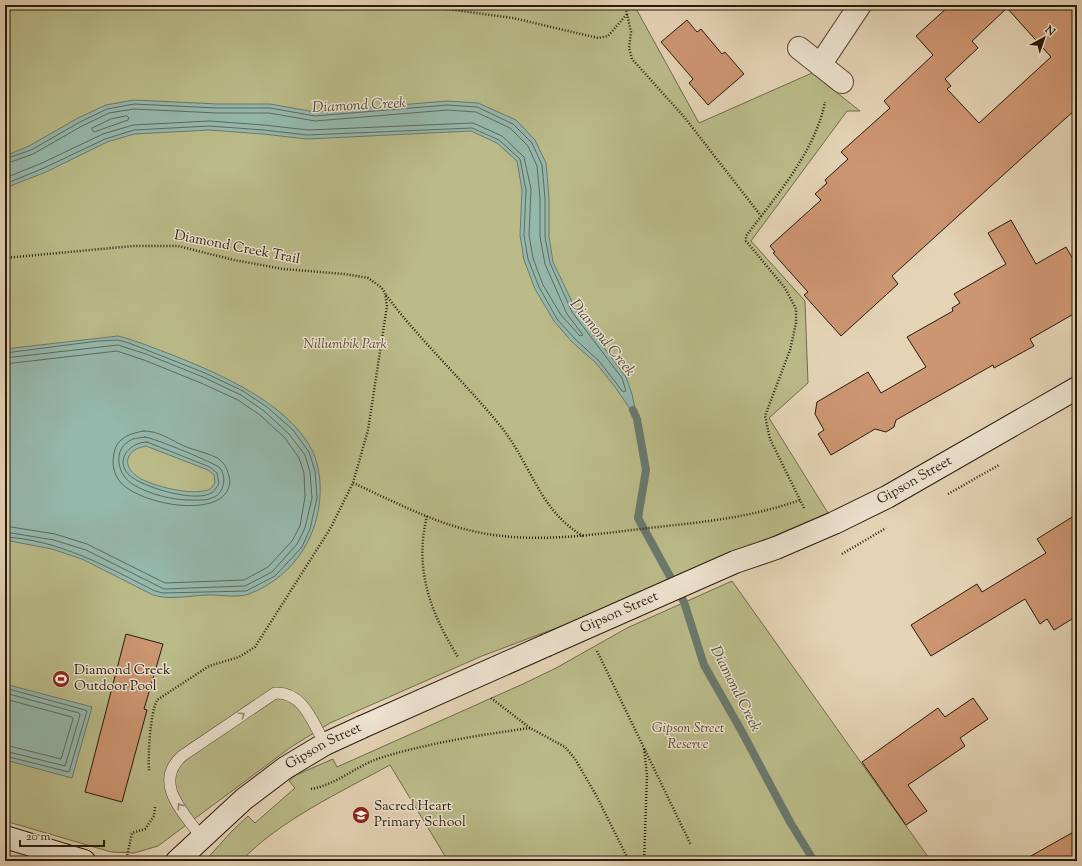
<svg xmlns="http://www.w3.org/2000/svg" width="1082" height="866" viewBox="0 0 1082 866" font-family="'Sorts Mill Goudy',serif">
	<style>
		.green { fill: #babb89; stroke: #716b4a }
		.water { fill: #95b8ad; stroke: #69796d; fill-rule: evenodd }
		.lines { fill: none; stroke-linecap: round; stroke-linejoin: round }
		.shore { stroke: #5e6a5c; stroke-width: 1 }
		.stream { stroke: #69796d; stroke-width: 8 }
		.building { fill: #cd9672; stroke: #281b0c; fill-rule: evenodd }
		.lane-casing { stroke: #574936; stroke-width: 12 }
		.street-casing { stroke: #574936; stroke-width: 24 }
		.secondary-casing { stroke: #281b0c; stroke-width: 24 }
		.path { stroke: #281b0c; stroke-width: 2.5; stroke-dasharray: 1 2; stroke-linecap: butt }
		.lane { stroke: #ede2cf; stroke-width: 11 }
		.street { stroke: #ede2cf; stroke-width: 22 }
		.secondary { stroke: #ede2cf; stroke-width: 22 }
		.secondary-bridge-casing { stroke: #281b0c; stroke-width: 24; stroke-linecap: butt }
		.secondary-bridge { stroke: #ede2cf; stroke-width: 22 }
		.oneway { stroke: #948877 }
		.labels { text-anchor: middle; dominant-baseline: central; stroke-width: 3; stroke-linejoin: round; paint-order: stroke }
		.street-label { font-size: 14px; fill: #281b0c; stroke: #ede2cf }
		.park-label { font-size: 14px; font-style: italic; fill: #544b32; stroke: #ede2cf }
		.poi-label { font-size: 14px; fill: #281b0c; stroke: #ede2cf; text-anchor: start }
		.water-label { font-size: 15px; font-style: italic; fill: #494a3c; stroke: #ede2cf }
	</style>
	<rect width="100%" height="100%" fill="#e4d3b5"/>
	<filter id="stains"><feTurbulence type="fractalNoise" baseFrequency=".005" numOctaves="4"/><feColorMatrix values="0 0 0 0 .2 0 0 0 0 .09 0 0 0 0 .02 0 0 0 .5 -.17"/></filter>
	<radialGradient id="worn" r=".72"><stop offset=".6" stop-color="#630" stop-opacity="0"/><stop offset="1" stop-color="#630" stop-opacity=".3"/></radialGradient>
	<path class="green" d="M5,5H513L539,7V5H634L699,123L812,73L860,111H847L751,241L805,301L808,383L769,418L828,513L575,621L482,656L330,723L291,747L158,846L134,853L111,852L5,821Z
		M732,581L931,861H448L390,765C341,792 280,820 241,861H205L232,831L248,816L255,823L295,788L289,781L296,775L333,759L337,767L523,684L556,668L627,628Z"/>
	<path class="water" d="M134,100L218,104H270L315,112L447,101L478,103L516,120L535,140L546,163L549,198V237L553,262L576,310L626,377L632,394L637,419L615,387L596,363L572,342L554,321L535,289L524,260L520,235L522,190L517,161L497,143L471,131L307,139L263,134L209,130L134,134L107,142L46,172L5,188V156L29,146L78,118L106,105Z
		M118,336C138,341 156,349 175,356C222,375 287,403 312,450C317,460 319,472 320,482C323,531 296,576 249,594C238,598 222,595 210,595C194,595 178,599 162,597L153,595L82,559L52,549L5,540V349ZM146,446L208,470L214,475L215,482C214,484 212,488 210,489C195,497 151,486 138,477C120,465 127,449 146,446Z
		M5,684L92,707L72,778L5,760Z"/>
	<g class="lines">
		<path class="shore" d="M127,116L129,118L128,120L94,132L92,130V128L111,119Z
			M5,159L31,150L80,122L107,109L134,104L217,108H270L315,116L447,105L477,107L513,124L532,143L542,165L545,198V237L550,263L572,312L622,378L626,391L623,392L599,361L575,339L557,319L539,287L528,259L524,235L526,190L520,159L499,140L472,128L307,135L264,130L209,126L134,130L105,139L44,168L5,184
			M5,164L33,154L82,126L109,113L134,109L217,113H269L315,121L447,110L476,112L510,128L528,146L537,166L540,198V237L545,264L567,314L583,335L580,336L561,315L543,285L533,258L529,235L531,189L524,157L502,136L473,123L308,130L264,125L209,121L133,125L103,134L42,163L5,178
			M5,353L98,341L118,340L129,343L205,373L243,391L267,407L293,430L309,452L315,471L317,498L310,529L302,547L275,576L246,591L163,593L155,591C107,567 60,540 5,537
			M5,358L118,345L146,354L203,377L241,395L264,411L289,434L305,455L310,472L312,498L305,528L297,544L272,572L245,586L164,589L86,550L54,540L5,532
			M5,364L117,351L144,360L201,383L238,400L260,415L285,438L299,458L304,473L305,497L300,526L292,541L268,567L244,580L165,583L87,544L55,534L5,526
			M144,431C159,431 171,440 184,446C193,450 204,452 213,456C222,459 227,467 229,476C231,483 229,488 226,493C208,518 132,502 118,479C112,469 112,460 115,449C119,437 132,433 144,431Z
			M145,437C154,438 215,463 220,468C227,477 224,493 214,497C206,501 198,500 190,500C172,500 149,494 134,485C117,476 111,448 133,439C136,438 141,438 145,437Z
			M147,442L210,467L217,473L219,484C217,486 215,490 213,492C197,504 142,487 129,475C114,460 130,442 147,442Z
			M5,688L85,710L87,711L69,772L5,756
			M5,693L79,713L80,715L65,766L5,751
			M5,699L72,717L73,719L61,759L5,745"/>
		<path class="stream" d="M633,410L637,419L646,470L638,518L684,602L704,665L741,730L790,822L814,861"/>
	</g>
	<path class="building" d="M950,5H1077V108L892,276L898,284L841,336L804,295L808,292L773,253L775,252L770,246L821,200L815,194L827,183L825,180L848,159L841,152L890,108L884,101L933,55L916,36ZM1007,8L1051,57L979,123L947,89L951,86L945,79L978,48L972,41Z
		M687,20L697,32L701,29L722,54L725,52L744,74L708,105L689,83L693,79L661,42Z
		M1011,220L1036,264L1066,247L1077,266V312L1030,339L1034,346L994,368L993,365L896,420L894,427L886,432L875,429L831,455L818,434L824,430L815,414L817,402L868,372L881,393L926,367L907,337L953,311L952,308L960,303L954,294L1006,264L988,233Z
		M1077,514V616L1054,630L1047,619L1040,624L1025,599L931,656L911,625L977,584L982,592L1046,553L1037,539Z
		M126,634L163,644L144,709L147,710L122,802L85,792Z
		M973,698L988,719L960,738L965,746L908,785L927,811L906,825L862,762L938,708L945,717Z
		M1077,830V861H1022Z"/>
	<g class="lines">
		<defs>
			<path id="lane" d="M202,838C184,813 152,783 182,756L275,693C304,692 312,722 325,744"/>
			<path id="street" d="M799,48L842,82
				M820,65L860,5"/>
			<g id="secondary">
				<path id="s1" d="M547,645L735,562L776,548L834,523L887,497L1077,388"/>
				<path d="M5,837L84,861"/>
				<path id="s2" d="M177,861L244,799L285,768L325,744L362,727"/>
			</g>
		</defs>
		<use href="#lane" class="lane-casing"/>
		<use href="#street" class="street-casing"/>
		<use href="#secondary" class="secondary-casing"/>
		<path class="path" d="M417,5L513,18L598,38L608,36L628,13
			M625,5L631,32L629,48L632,59L685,118L761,216
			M5,258L133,246H178L234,260L283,269L345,274L368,278L381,287L385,293L387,306L368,430L353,483L330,529L255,647L239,657L209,666L157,700C150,715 148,754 149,771
			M386,295C421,342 465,382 502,428C532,466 539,510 583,536
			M353,483C391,500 428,520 468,530C528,545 589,535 649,528C702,522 750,518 800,500
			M948,494L999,465
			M804,508L770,439L765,416L790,350L796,323V309L785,288L746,241V236C776,196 815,152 825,102
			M427,516C414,569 430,612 458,657
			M842,554L886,528
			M597,651L691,845
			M491,698L530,728L565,747L575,759L596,795L629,861
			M311,789C336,785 356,766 380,758C428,743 480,735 530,728
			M126,861L132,833L145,829L154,816L155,807
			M644,861L647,775L644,748"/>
		<use href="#lane" class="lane"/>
		<use href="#street" class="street"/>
		<use href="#secondary" class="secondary"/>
		<defs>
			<path id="secondary-bridge" d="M362,727L547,645"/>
		</defs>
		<use href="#secondary-bridge" class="secondary-bridge-casing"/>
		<use href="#secondary-bridge" class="secondary-bridge"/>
	</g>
	<defs><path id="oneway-chevron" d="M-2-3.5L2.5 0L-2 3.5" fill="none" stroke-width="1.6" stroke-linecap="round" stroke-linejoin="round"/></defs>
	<g class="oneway">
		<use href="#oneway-chevron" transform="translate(242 715) rotate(-34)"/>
		<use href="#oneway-chevron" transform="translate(180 806) rotate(-123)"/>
	</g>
	<defs>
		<symbol id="stadium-disc" viewBox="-11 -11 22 22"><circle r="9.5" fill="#8f2418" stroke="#ede2cf"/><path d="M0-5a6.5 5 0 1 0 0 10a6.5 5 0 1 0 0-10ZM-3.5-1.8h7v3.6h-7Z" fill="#fff"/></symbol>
		<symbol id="school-disc" viewBox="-11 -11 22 22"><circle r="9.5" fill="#8f2418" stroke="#ede2cf"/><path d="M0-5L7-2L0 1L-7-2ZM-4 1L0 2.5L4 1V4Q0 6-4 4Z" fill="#fff"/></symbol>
	</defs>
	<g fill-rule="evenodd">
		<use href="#stadium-disc" x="51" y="669" width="20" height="20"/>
		<use href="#school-disc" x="351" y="805" width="20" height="20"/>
	</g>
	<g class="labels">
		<g class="street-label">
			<text transform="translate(237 248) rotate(11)">Diamond Creek Trail</text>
			<text stroke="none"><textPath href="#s1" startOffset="403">Gipson Street</textPath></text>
			<text stroke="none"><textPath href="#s1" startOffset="79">Gipson Street</textPath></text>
			<text stroke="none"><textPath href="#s2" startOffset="187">Gipson Street</textPath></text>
		</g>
		<g class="park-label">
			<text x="345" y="345">Nillumbik Park</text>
			<text x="688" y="729">Gipson Street<tspan x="688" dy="16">Reserve</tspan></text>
		</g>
		<g class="poi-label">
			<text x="74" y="671">Diamond Creek<tspan x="74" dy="16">Outdoor Pool</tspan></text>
			<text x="374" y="807">Sacred Heart<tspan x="374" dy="16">Primary School</tspan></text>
		</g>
		<g class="water-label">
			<text transform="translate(359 106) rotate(-3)">Diamond Creek</text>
			<text transform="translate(602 338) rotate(51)">Diamond Creek</text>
			<text transform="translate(735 689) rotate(63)">Diamond Creek</text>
		</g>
	</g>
	<rect width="1082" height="866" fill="none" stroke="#e4d3b5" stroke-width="20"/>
	<rect x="6" y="6" width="1070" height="854" fill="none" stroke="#281b0c" stroke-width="2"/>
	<rect x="10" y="10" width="1062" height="846" fill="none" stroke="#281b0c"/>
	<g transform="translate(1044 38) rotate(40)" stroke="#ede2cf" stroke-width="3" paint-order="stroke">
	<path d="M0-3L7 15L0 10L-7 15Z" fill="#281b0c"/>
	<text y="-6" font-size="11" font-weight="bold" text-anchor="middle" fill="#281b0c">N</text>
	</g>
	<path d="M20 840v6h84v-6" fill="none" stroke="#281b0c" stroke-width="2"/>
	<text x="26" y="840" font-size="12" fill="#281b0c" stroke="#ede2cf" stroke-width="3" paint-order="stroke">20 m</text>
	<rect width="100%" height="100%" filter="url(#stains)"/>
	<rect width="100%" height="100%" fill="url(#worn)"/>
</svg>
